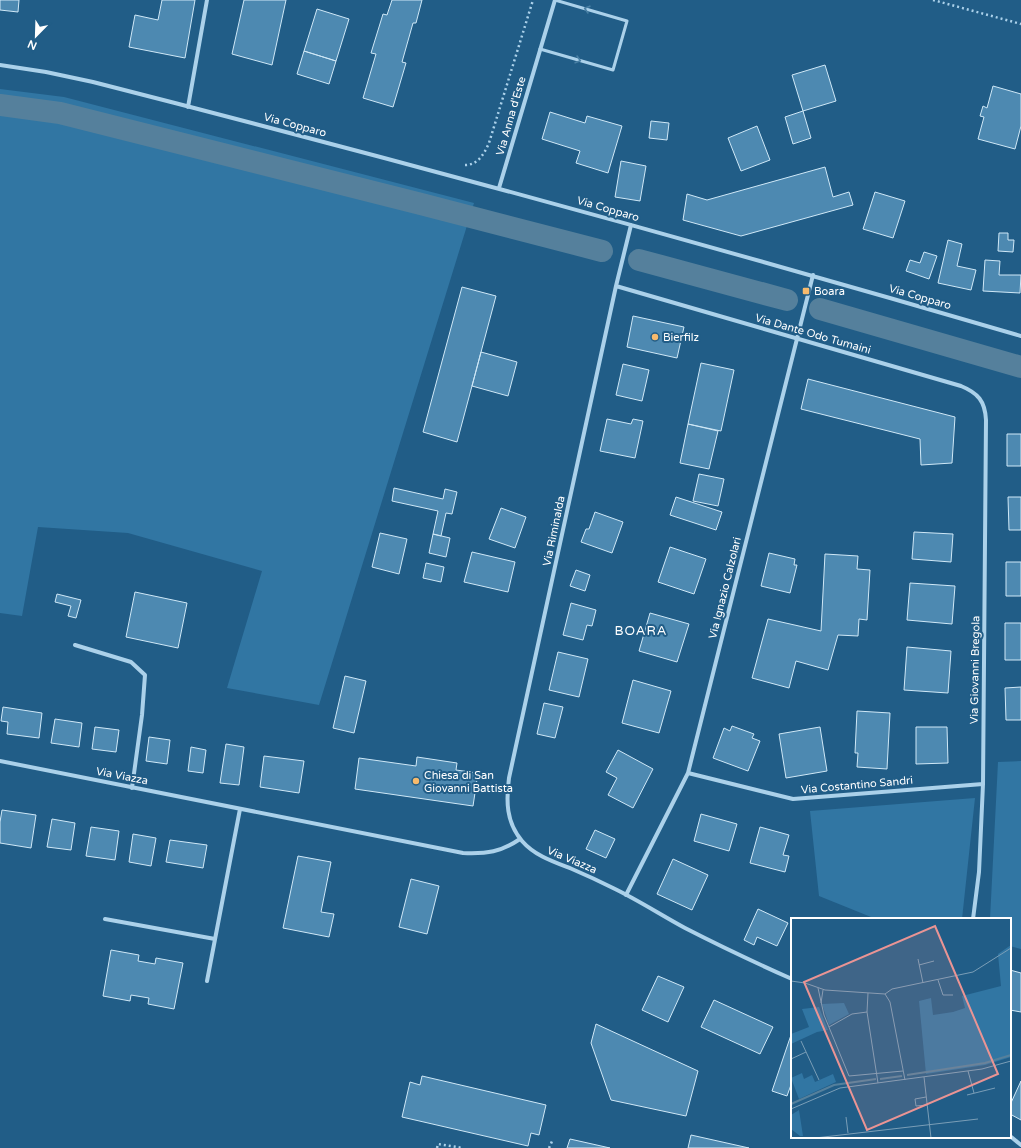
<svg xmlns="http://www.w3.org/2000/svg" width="1021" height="1148" viewBox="0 0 1021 1148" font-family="'Varela Round',sans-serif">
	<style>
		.green { fill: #3176a3 }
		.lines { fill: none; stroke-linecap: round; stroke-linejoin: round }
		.canal { stroke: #55809c; stroke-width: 22 }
		.building { fill: #4d89b1; stroke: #cfe8f7 }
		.path { stroke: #abd1ea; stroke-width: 2.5; stroke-dasharray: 2 3; stroke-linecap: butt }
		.service { stroke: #abd1ea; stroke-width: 3 }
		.minor { stroke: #abd1ea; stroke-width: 4 }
		.oneway { stroke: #4a80a5 }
		.poi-dot { fill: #f7ba6c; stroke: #215d87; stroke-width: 1.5 }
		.labels { text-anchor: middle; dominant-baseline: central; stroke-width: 4; stroke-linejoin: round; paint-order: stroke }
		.street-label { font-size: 11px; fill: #fff; stroke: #215d87 }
		.poi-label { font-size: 11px; fill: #fff; stroke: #215d87; text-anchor: start }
		.quarter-label { font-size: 13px; letter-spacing: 1px; fill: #fff; stroke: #215d87 }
		.inset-river { fill: none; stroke: #55809c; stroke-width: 2 }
		.inset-road { fill: none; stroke: #7a9eb7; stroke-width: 1 }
		.view { fill: #ea9494; fill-opacity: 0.15; stroke: #ea9494; stroke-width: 2 }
		.inset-edge { fill: none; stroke: #fff; stroke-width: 2 }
	</style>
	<rect width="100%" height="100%" fill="#215d87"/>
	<path class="green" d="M0,89L64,97L474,203L319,705L227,688L262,571L128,533L38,527L22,616L0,613Z
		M1021,761V949L1010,946V919H990L998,762Z
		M975,798L962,919H876L819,896L810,811Z"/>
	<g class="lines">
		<path class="canal" d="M0,105L60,113L421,204L602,251
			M639,260L787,300
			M820,309L1021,367"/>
	</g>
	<path class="building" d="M0,0H19L18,12L0,10Z
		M162,0H195L185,58L129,47L135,15L158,20Z
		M244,0H286L272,65L232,54Z
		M392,0H422L416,23H413L402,62L406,63L393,107L363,98L376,54L371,53L383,14L387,15Z
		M317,9L349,19L336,61L304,51Z
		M304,51L336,61L329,84L297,74Z
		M825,65L836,101L803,111L792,75Z
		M993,86L1021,94V126L1015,149L978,139L984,117L980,116L983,106L987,108Z
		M803,111L811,138L793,144L785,117Z
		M550,112L585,123L587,116L622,126L608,173L576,163L580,151L542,139Z
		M651,121L669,123L667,140L649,138Z
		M757,126L770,160L741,171L728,138Z
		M621,161L646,166L640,201L615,197Z
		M825,167L833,197L849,192L853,205L741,236L683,220L687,194L707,200Z
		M875,192L905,201L893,238L863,229Z
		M999,233H1008V240H1014L1013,252L998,251Z
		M948,240L962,244L957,266L976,270L971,290L938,283Z
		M924,252L937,256L929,279L906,271L910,260L920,263Z
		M985,260L1000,261L999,275H1021L1020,293L983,291Z
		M462,287L496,296L457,442L423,432Z
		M633,316L684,327L677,358L627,347Z
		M481,352L517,362L508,396L472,386Z
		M701,363L734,370L721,431L688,424Z
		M623,364L649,370L642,401L616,395Z
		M808,379L955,417L952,463L921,465L920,439L801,409Z
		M607,419L631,424L633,419L643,421L635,458L600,451Z
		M688,424L718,431L709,469L680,463Z
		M1007,434H1021V466H1007Z
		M699,474L724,479L718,506L693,501Z
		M394,488L443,499L445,489L457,492L452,514L446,513L441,536L433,534L438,511L392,501Z
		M676,497L722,512L716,530L670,515Z
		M1008,497H1021V530H1009Z
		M501,508L526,517L515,548L489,539Z
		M595,512L623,522L612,553L581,542L586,529H589Z
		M914,532L953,534L951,562L912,559Z
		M380,533L407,539L399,574L372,567Z
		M433,534L450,538L446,557L429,553Z
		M670,547L706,559L694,594L658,582Z
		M472,552L515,562L508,592L464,582Z
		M769,553L795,559L794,565H797L790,593L761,586Z
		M825,554L858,556L857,569L870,570L867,620L859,619L858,636L838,635L828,670L796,661L789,688L752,678L768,619L821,631Z
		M1006,562H1021V596H1006Z
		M426,563L444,567L441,582L423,578Z
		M576,570L590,575L585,591L570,586Z
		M910,583L955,586L952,624L907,620Z
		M135,592L187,603L178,648L126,637Z
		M57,594L81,600L76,618L68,616L71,606L55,602Z
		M571,603L596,610L592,626L587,625L583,640L563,635Z
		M650,613L689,624L677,662L639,651Z
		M1005,623H1021V660H1005Z
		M907,647L951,651L948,693L904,690Z
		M558,652L588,659L579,697L549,690Z
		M345,676L366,681L354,733L333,728Z
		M633,680L671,691L659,733L622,723Z
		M1021,687V720H1006L1005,688Z
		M544,703L563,707L555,738L537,734Z
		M3,707L42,713L39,738L7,734L8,722L1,721Z
		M857,711L890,713L887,769L857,767L858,753H855Z
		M55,719L82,723L79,747L51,743Z
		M732,726L754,734L752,738L760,741L748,771L713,758L724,728L730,731Z
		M95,727L119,730L116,752L92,749Z
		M820,727L827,771L786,778L779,734Z
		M916,727H947L948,763L916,764Z
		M149,737L170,740L167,764L146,761Z
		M226,744L244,747L239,785L220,783Z
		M191,747L206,750L203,773L188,771Z
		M618,750L653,769L633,808L608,795L617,778L606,772Z
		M264,756L304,761L299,793L260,787Z
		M417,757L457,763L456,770L478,773L473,806L355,789L359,758L416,766Z
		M2,810L36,815L31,848L0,843V822Z
		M701,814L737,824L729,851L694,841Z
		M52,819L75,823L71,850L47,847Z
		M91,827L119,831L115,860L86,856Z
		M760,827L789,835L783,855L789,856L785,872L750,863Z
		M595,830L615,839L606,858L586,849Z
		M133,834L156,838L151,866L129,862Z
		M170,840L207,845L203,868L166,862Z
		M298,856L331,862L321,912L334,914L329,937L283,928Z
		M673,859L708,875L692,910L657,894Z
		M411,879L439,886L427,934L399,927Z
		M758,909L788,923L777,946L757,937L754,945L744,940Z
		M111,950L139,955L138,961L155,964L156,958L183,963L174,1009L148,1004L149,998L131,995L130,1001L103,996Z
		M1010,970L1021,973V1012L1010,1010Z
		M658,976L684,987L668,1022L642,1010Z
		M714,1000L773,1027L760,1054L701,1027Z
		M596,1024L698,1071L686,1116L611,1100L591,1043Z
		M791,1035L792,1082L787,1096L772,1091Z
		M422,1076L546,1105L539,1135L531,1133L528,1146L402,1117L410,1082L420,1085Z
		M1021,1081V1120L1010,1114V1105Z
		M691,1135L749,1148H688Z
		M570,1139L610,1148H567Z"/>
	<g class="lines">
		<path class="path" d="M933,0L1021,24
			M465,165C478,165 484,154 489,143L533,0
			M437,1148L438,1144L463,1148
			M549,1148L553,1139"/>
		<path class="service" d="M540,49L613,70L627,21L555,0"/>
		<path class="minor" d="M0,65L46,72L93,82C403,161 713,246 1021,336
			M188,107L207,0
			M499,188L555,0
			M631,225L616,286L509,778C506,801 506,822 522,841C535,856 554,862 572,869C586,875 599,881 613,888C638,900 661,915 685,928C720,946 756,963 792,979
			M616,286L961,386C978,393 985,401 986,420L983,784L979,872L973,919
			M75,645L131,662L145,675L142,715L132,788
			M0,761L463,853C487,854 501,852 520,839
			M688,773L793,799L983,784
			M626,895L688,773L813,275
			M105,919L215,939
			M207,981L240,809
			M1010,1136L1021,1145"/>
	</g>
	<defs><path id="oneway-chevron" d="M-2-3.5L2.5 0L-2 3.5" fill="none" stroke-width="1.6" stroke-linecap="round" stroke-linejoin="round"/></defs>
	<g class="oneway">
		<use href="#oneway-chevron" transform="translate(587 9) rotate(-164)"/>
		<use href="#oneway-chevron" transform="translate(578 60) rotate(16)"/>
	</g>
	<g class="poi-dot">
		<rect x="802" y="287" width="8" height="8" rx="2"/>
		<circle cx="655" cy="337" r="4"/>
		<circle cx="416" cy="781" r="4"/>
	</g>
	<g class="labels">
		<g class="street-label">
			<text transform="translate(511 116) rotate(-74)">Via Anna d'Este</text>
			<text transform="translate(295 125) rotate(15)">Via Copparo</text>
			<text transform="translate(608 209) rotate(16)">Via Copparo</text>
			<text transform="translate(920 297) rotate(16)">Via Copparo</text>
			<text transform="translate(813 334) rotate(16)">Via Dante Odo Tumaini</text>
			<text transform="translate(554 531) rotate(-78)">Via Riminalda</text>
			<text transform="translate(725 588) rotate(-76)">Via Ignazio Calzolari</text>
			<text transform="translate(975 670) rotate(-89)">Via Giovanni Bregola</text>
			<text transform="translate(122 776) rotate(11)">Via Viazza</text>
			<text transform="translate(857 785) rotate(-5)">Via Costantino Sandri</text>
			<text transform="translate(572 860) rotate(23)">Via Viazza</text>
		</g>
		<g class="poi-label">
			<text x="814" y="291">Boara</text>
			<text x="663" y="337">Bierfilz</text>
			<text x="424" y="775">Chiesa di San<tspan x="424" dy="13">Giovanni Battista</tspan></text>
		</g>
		<g class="quarter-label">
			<text x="641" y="631">BOARA</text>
		</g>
	</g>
	<g transform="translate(791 918)">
		<rect width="220" height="220" fill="#215d87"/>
		<path d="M220,27V139L194,147L135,156L128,83L140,80L142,97L162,94L174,90L171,78L210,68L207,36ZM53,85L58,96L38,107L31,86ZM28,89L37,112L26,114L0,126V116L18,109L11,91ZM11,155L13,161L21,157L24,164L42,156L45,164L8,181L0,160ZM8,192L12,218H9L0,211V197Z" fill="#3176a3"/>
		<path class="inset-river" d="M116,157L194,145L220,137M89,161L111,158M0,186L43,167L85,161"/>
		<path class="inset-road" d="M127,41L132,65M128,47L143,43M147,62L152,77H162M0,63L14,65L34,72L94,76M27,70L33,97L58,158L112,153M77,75L76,94L87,165M94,76L101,71L182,54L220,30M94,76L99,84L114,162M30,85L32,72M38,109L61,96L76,94M10,123L28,162M0,141L15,134M177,153L183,175M133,159L140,220M176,177L204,170M135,179L124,181L125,188L136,187M0,191L49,170L191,151L220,143M55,199L57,215M24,220L187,201"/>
		<path class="view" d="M144,8L207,156L76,212L13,64Z"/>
		<rect width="220" height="220" class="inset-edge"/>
	</g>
	<g transform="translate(36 36) rotate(203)" stroke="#215d87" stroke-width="3" paint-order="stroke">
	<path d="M0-3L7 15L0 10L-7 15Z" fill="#ffffff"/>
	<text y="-6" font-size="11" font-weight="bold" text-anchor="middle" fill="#ffffff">N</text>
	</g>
</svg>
